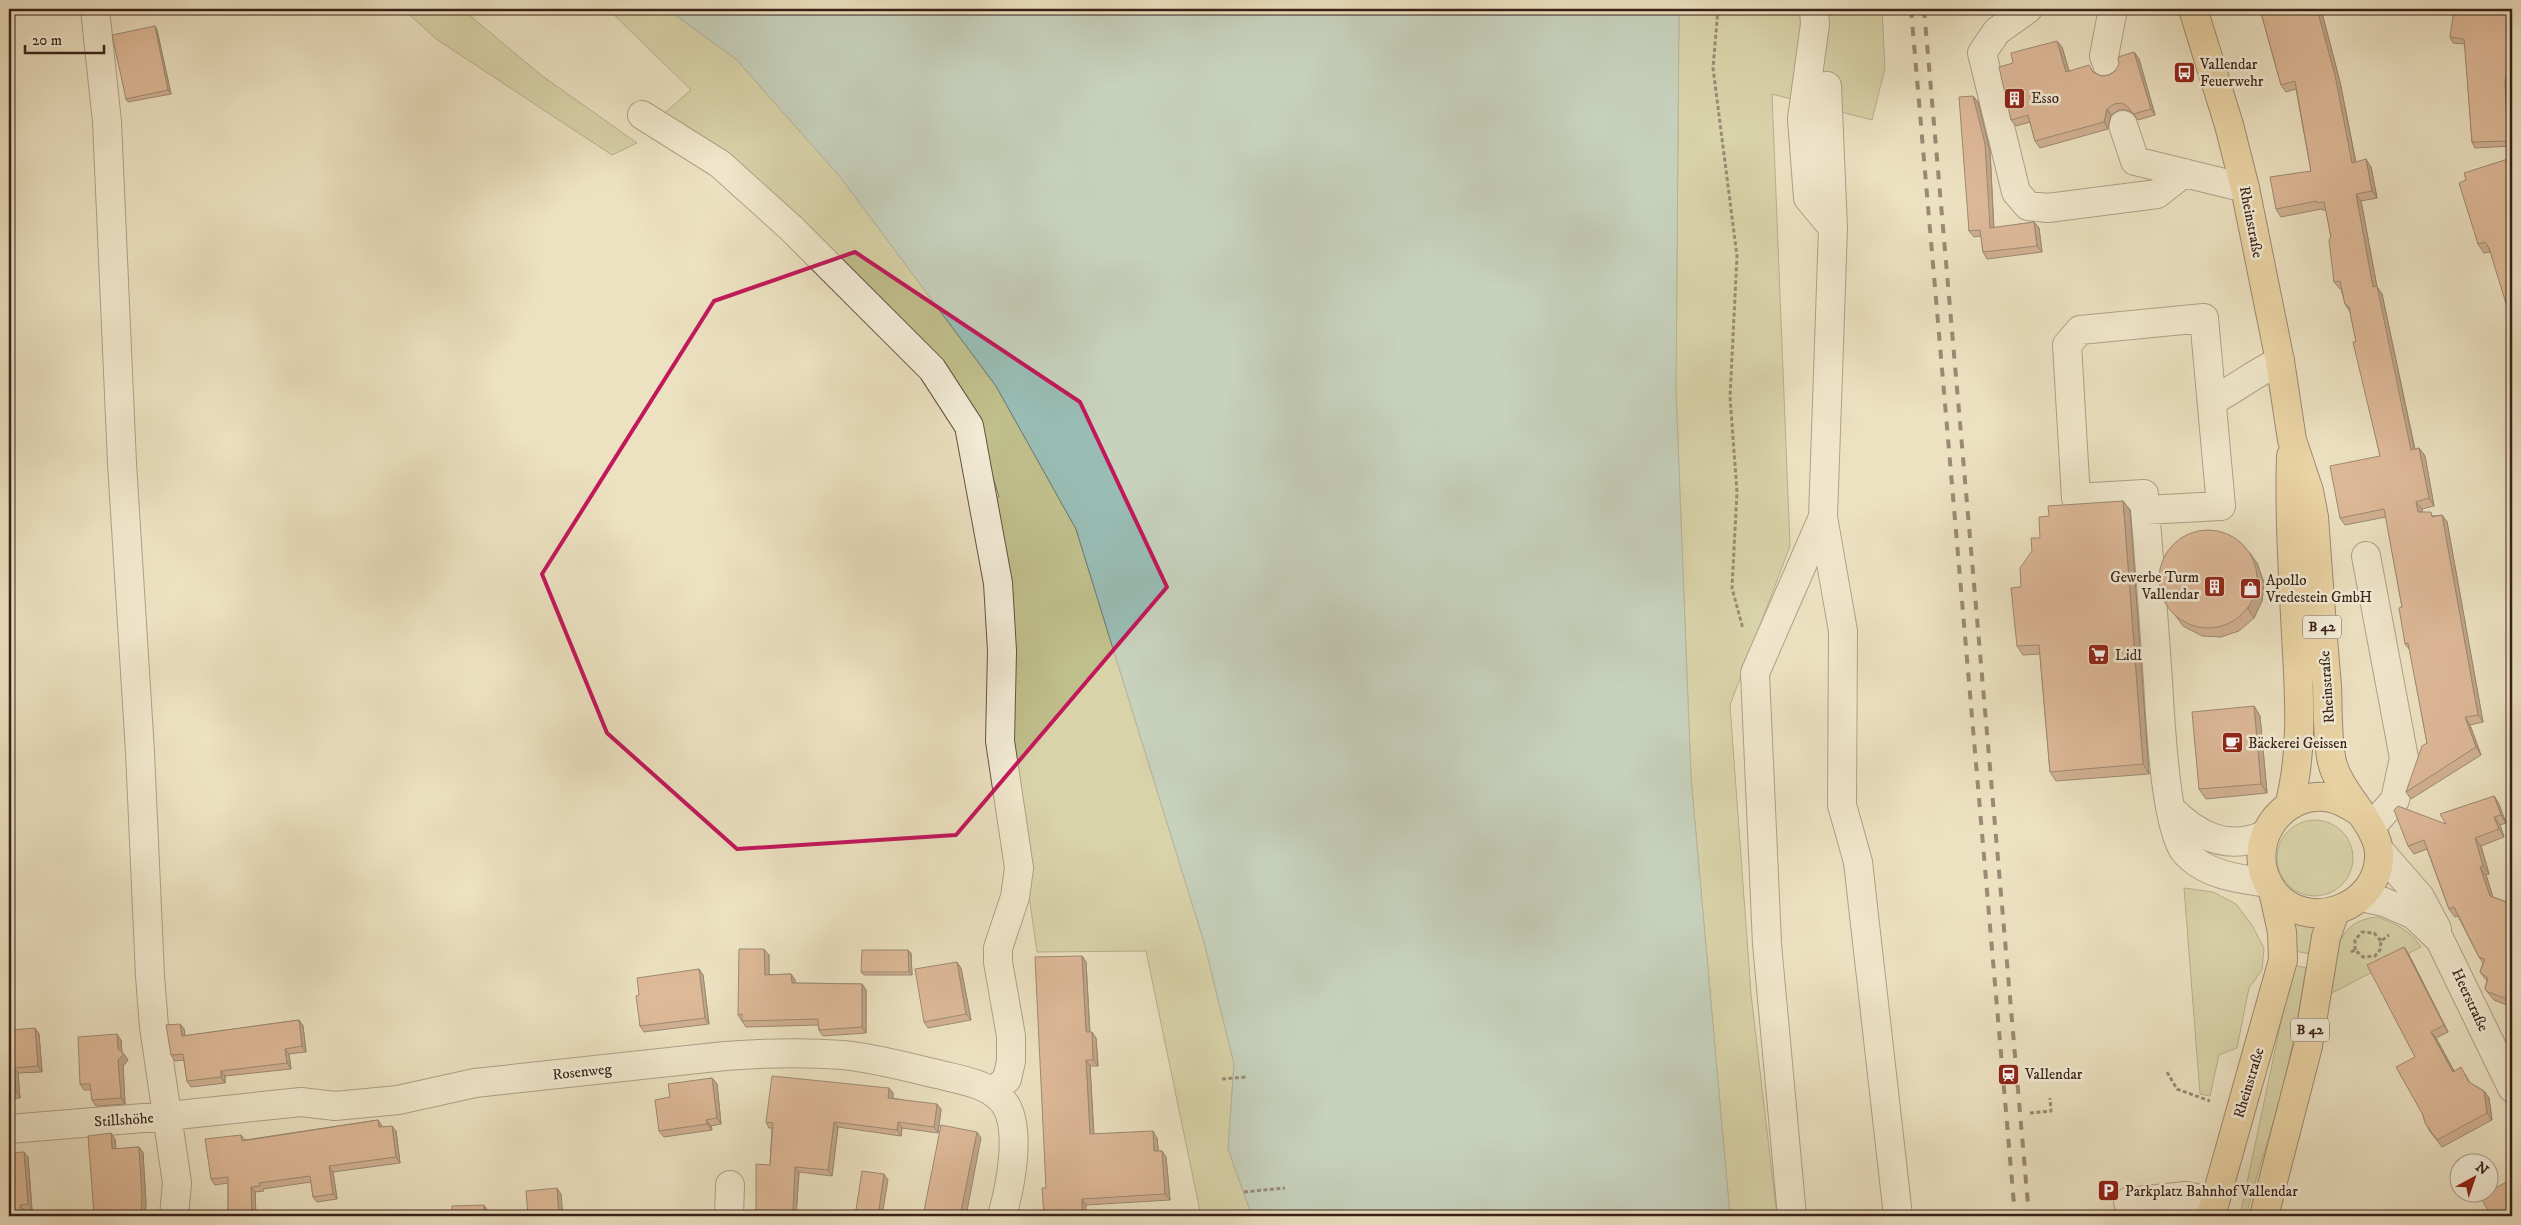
<svg xmlns="http://www.w3.org/2000/svg" width="2521" height="1225" viewBox="0 0 2521 1225" font-family="'IM FELL DW Pica',serif">
	<style>
		.green { fill: #c0c08d; stroke: #7c7052 }
		.water { fill: #99bdb5; stroke: #737f76 }
		.lines { fill: none; stroke-linecap: round; stroke-linejoin: round }
		.minor-casing { stroke: #665142; stroke-width: 30 }
		.major-casing { stroke: #392118; stroke-width: 30 }
		.path { stroke: #392118; stroke-width: 3; stroke-dasharray: 4 2.5; stroke-linecap: butt }
		.minor { stroke: #f3ecd7; stroke-width: 28 }
		.major { stroke: #e6c080; stroke-width: 28 }
		.rail { stroke: #392118; stroke-width: 4; stroke-dasharray: 9 9; stroke-linecap: butt }
		.wall { fill: #b07559; stroke: #392118 }
		.shaded-wall { fill: #905f48; stroke: #392118 }
		.building { fill: #cd8867; stroke: #392118 }
		.marked { fill: none; stroke: #c2185b; stroke-width: 4; stroke-linejoin: round }
		.labels { text-anchor: middle; dominant-baseline: central; stroke-width: 5; stroke-linejoin: round; paint-order: stroke }
		.shield { fill: #f3ecd7; stroke: #715e51; stroke-width: 1 }
		.shield-label { font-size: 14px; font-weight: bold; fill: #392118 }
		.poi-label { font-size: 15px; fill: #392118; stroke: #f3ecd7; text-anchor: start }
		.street-label { font-size: 15px; fill: #392118; stroke: #f3ecd7 }
	</style>
	<rect width="100%" height="100%" fill="#ece1c1"/>
	<filter id="stains"><feTurbulence type="fractalNoise" baseFrequency=".004" numOctaves="4"/><feColorMatrix values="0 0 0 0 .2 0 0 0 0 .09 0 0 0 0 .02 0 0 0 .5 -.17"/></filter>
	<radialGradient id="worn" r=".72"><stop offset=".6" stop-color="#630" stop-opacity="0"/><stop offset="1" stop-color="#630" stop-opacity=".3"/></radialGradient>
	<path class="green" d="M403,9H462L541,75L637,143L612,155L436,39Z
		M608,9H667L736,59L841,178L996,386L1076,529L1204,942L1234,1064L1228,1149L1252,1216H1201L1146,951L1037,952L1011,770L994,498L999,497L977,426L662,115L691,90Z
		M1679,9H1882L1885,68L1872,120L1772,94L1790,546L1730,705L1751,994L1777,1216H1730L1691,778L1676,391Z
		M2277 858a38 38 0 1 1 76 0a38 38 0 1 1-76 0Z
		M2184,888L2213,892L2236,904L2252,925L2264,948L2262,970L2249,988L2237,1048L2219,1055L2210,1096L2200,1094Z
		M2378,917C2397,925 2410,930 2421,947L2328,995C2335,960 2333,920 2378,917Z
		M2290,921L2315,927L2310,954L2294,951Z
		M2293,965L2306,968C2299,1012 2291,1056 2280,1099C2269,1138 2256,1177 2246,1216H2240Z"/>
	<path class="water" d="M667,9H1679L1676,391L1691,778L1730,1216H1252L1228,1149L1234,1064L1204,942L1076,529L996,386L841,178L736,59Z"/>
	<g class="lines">
		<defs>
			<path id="minor" d="M95,9L107,122L122,463L140,752L150,976L154,1027L177,1183L174,1216
				M1814,9L1815,24L1802,119L1808,198L1833,228
				M2028,9L1997,31L1982,53L2016,192L2028,206L2048,208L2157,194L2184,173
				M2108,67L2104,56L2113,9
				M1827,86L1833,228L1823,517L1843,631L1842,805L1858,862L1898,1216
				M642,115L720,164L791,228L932,369L969,426L998,583L1002,651L1000,741L1019,868L1015,897L998,948V962L1011,1036V1061L1007,1079L993,1092
				M2123,125L2135,161L2245,188
				M2212,401C2235,389 2255,373 2280,361
				M2144,494L2076,498L2067,345L2080,330L2204,318L2221,506L2145,510C2150,567 2154,624 2158,681C2160,715 2165,828 2185,852C2205,875 2239,879 2268,883
				M2366,556L2404,758L2395,800L2371,827
				M2171,809C2197,836 2228,851 2264,835
				M2379,850L2420,897L2437,929
				M2361,897L2384,902L2414,915L2440,940L2512,1088
				M9,1129L168,1116L301,1102L335,1106L398,1100L475,1083L725,1056C764,1053 804,1052 843,1055C875,1058 906,1067 937,1074C960,1080 990,1083 1005,1104C1022,1130 1010,1188 1002,1216
				M2128,1202L2186,1196L2214,1202
				M729,1216L730,1185
				M1792,1216L1767,944L1755,673L1823,517"/>
			<path id="major" d="M2193,9L2229,125L2245,188L2280,361L2292,440L2309,491L2314,517C2318,573 2322,630 2327,686C2328,711 2327,738 2332,762C2339,792 2377,824 2379,852C2382,908 2305,936 2272,890C2242,847 2280,788 2331,798C2341,800 2350,806 2358,811
				M2289,806C2304,749 2299,693 2296,635C2293,575 2289,516 2291,456
				M2211,1216L2283,960L2282,932L2273,891
				M2264,1216L2308,1046L2326,937L2335,912"/>
		</defs>
		<use href="#minor" class="minor-casing"/>
		<use href="#major" class="major-casing"/>
		<path class="path" d="M1718,9L1713,68L1737,256L1730,397L1737,492L1732,588L1743,629
			M2355,950V940L2362,932L2374,933L2381,941
			M2351,952L2355,950L2363,957L2375,956L2380,950L2381,941L2389,935
			M2167,1072L2177,1089L2210,1101
			M1222,1079L1246,1077
			M2030,1113L2051,1111L2050,1098
			M1244,1192L1285,1188"/>
		<use href="#minor" class="minor"/>
		<use href="#major" class="major"/>
		<path class="rail" d="M1911,9L2015,1216
			M1924,9L2029,1216"/>
	</g>
	<path class="wall" d="M1965,9H2001L1998,11L1968,13Z
		M2260,9H2321L2340,82L2356,162L2371,167L2377,198L2361,201L2377,287L2382,294L2415,449L2419,448L2425,456L2434,506L2422,509V512L2434,516L2442,515L2447,522L2483,722L2470,725L2481,755L2411,799L2406,792L2427,743L2410,650L2405,644L2402,607L2386,517L2345,525L2340,518L2380,456L2350,312L2345,304L2341,289H2340L2334,282L2331,237L2326,210H2322L2321,209L2281,217L2276,209L2311,171L2296,89L2286,92L2281,85Z
		M2512,9V65L2509,87L2511,146L2475,148L2472,142L2465,44L2453,43L2450,37Z
		M157,30L171,94L128,102L126,99Z
		M2062,47L2069,71L2094,72L2101,76L2109,75L2115,71L2134,52L2139,59L2155,115L2138,120L2133,113L2127,110H2119L2111,115L2108,129L2040,148L2035,141L2030,122L2016,126L2011,120L2013,63Z
		M1973,96L1978,102L1990,151L1994,228L2034,222L2039,228L2042,252L1987,259L1983,252L1981,236L1974,237L1969,231Z
		M2466,180L2490,252L2484,253L2478,244Z
		M2123,501L2130,510L2149,774L2056,781L2050,772L2040,654L2023,655L2017,646L2021,587L2049,516Z
		M2257,563L2264,583L2262,601L2254,618L2239,631L2221,637L2202,636L2183,626L2162,597Z
		M2254,706L2260,716L2267,793L2206,799L2199,789Z
		M2494,796L2499,804L2506,823L2500,825L2504,837L2481,846L2489,874L2486,875L2493,897L2512,904V1007L2494,1000L2485,989L2487,981L2480,972L2483,963L2479,957L2458,916L2455,917L2449,909L2427,849L2414,854L2408,846Z
		M2404,947L2408,953L2448,1032L2436,1038L2454,1071L2465,1074L2470,1083L2484,1091L2489,1098L2492,1120L2442,1147L2429,1130L2423,1115L2415,1057Z
		M908,950L911,953L912,975H864L861,972Z
		M769,955V975L791,974L795,980V983L862,984L866,990V1033L823,1036L819,1030L818,1025L746,1027L738,1015Z
		M1082,956L1086,962L1090,1032L1096,1038L1098,1066H1090L1094,1134L1157,1138L1158,1151H1162L1166,1157L1170,1200L1086,1205L1046,1188Z
		M961,968L971,1020L928,1028L924,1022Z
		M699,969L703,975L709,1024L644,1032L640,1026L639,995Z
		M2512,1018V1044L2508,1038L2509,1035L2507,1033Z
		M299,1020L303,1026L306,1052L289,1054L291,1069L225,1076V1083L191,1087L187,1081L184,1060L175,1061L171,1055L180,1024L184,1029L185,1036Z
		M35,1028L39,1034L42,1072L18,1073L20,1098L9,1099V1045L12,1044Z
		M121,1040L122,1052L128,1060L123,1066L125,1104L96,1106L92,1100L91,1090H84L80,1084Z
		M712,1078L717,1084L721,1124L711,1126L712,1130L664,1137L659,1131L670,1097Z
		M889,1088L893,1093V1098L941,1109L938,1133L902,1128L901,1136L838,1127L832,1176L799,1172L796,1216L760,1215L756,1210L770,1165L772,1128H769L766,1122Z
		M378,1120L382,1127L396,1131L400,1163L333,1172L337,1199L317,1202L313,1197L311,1182L263,1189L264,1191L255,1192L256,1216H228V1183L215,1185L211,1179L241,1135L245,1140Z
		M115,1139L116,1149L139,1147L143,1153L146,1204L145,1216H95L94,1214Z
		M28,1157L32,1210H24L9,1216Z"/>
	<path class="shaded-wall" d="M2317,9H2321L2340,82L2357,170L2352,163Z
		M155,26L157,30L171,94L168,90Z
		M2512,36V65L2509,87L2511,146L2508,141L2505,82Z
		M2057,41L2062,47L2071,78L2066,72Z
		M2134,52L2139,59L2155,115L2151,109Z
		M1973,96L1978,102L1990,151L1994,235L1990,228Z
		M2107,109L2111,115L2108,129L2104,122Z
		M2366,159L2371,167L2377,198L2372,191Z
		M2356,194L2361,201L2377,287L2382,294L2416,457L2411,450L2373,287Z
		M2034,222L2039,228L2042,252L2037,246Z
		M2419,448L2425,456L2434,506L2429,498Z
		M2123,501L2130,510L2149,774L2143,764Z
		M2416,502L2422,509L2423,520L2418,512Z
		M2442,515L2447,522L2483,722L2478,715Z
		M2250,553L2257,563L2264,583L2262,601L2254,618L2248,609Z
		M2254,706L2260,716L2267,793L2261,784Z
		M2465,717L2470,725L2481,755L2476,747Z
		M2494,796L2499,804L2506,823L2501,815Z
		M2494,817L2500,825L2504,837L2499,829Z
		M2475,838L2481,846L2489,874L2483,866Z
		M2480,867L2486,875L2495,904L2490,896Z
		M2404,947L2408,953L2448,1032L2444,1025Z
		M764,949L769,955V981L765,975Z
		M908,950L911,953L912,975L909,972Z
		M1082,956L1086,962L1090,1039L1086,1032Z
		M957,962L961,968L971,1020L966,1014Z
		M699,969L703,975L709,1024L705,1018Z
		M791,974L795,980L796,989L792,983Z
		M862,984L866,990V1033L862,1027Z
		M299,1020L303,1026L306,1052L302,1046Z
		M180,1024L184,1029L186,1042L182,1036Z
		M35,1028L39,1034L42,1072L38,1066Z
		M1092,1032L1096,1038L1098,1066L1093,1060Z
		M2431,1032L2436,1038L2458,1078L2453,1072Z
		M117,1034L121,1040L122,1055L118,1049Z
		M285,1049L289,1054L291,1069L287,1063Z
		M124,1054L128,1060L123,1066L125,1104L121,1098L118,1060Z
		M1086,1060L1090,1066L1094,1141L1090,1134Z
		M14,1068L18,1073L20,1098L16,1092Z
		M221,1071L225,1076V1083L221,1077Z
		M712,1078L717,1084L721,1124L717,1118Z
		M889,1088L893,1093L892,1103L888,1098Z
		M2484,1091L2489,1098L2492,1120L2487,1113Z
		M937,1104L941,1109L938,1133L934,1127Z
		M378,1120L382,1126L383,1133L379,1127Z
		M706,1120L711,1126L712,1130L707,1124Z
		M834,1122L838,1127L832,1176L828,1170Z
		M898,1122L902,1128L901,1136L897,1130Z
		M392,1126L396,1131L400,1163L396,1157Z
		M1153,1131L1157,1138L1159,1157L1154,1151Z
		M977,1132L981,1138L967,1211L966,1216H960Z
		M111,1133L115,1139L116,1155L112,1149Z
		M139,1147L143,1153L146,1204L144,1216L141,1211Z
		M1162,1151L1166,1157L1170,1200L1165,1194Z
		M24,1152L28,1157L32,1210L28,1204Z
		M329,1166L333,1172L337,1199L333,1194Z
		M795,1167L799,1172L796,1216L793,1211Z
		M884,1174L888,1180L882,1216H878Z
		M251,1187L255,1192L256,1216H252Z
		M557,1188L561,1194L563,1216H559Z
		M1082,1199L1086,1205V1216H1082Z
		M20,1205L24,1210V1216H21Z
		M484,1205L488,1211V1216H484Z"/>
	<path class="building" d="M2260,9H2317L2335,75L2352,163L2366,159L2372,191L2356,194L2373,287L2377,286L2411,450L2419,448L2429,498L2416,502L2418,512H2431L2432,517L2442,515L2478,715L2465,717L2476,747L2406,792L2422,746L2427,743L2408,643L2405,644L2399,608L2402,607L2384,509L2340,518L2330,466L2380,456L2353,342H2356L2349,307L2345,304L2340,281L2334,282L2329,240L2331,237L2324,202L2317,203V201L2276,209L2270,177L2311,171L2295,81L2281,85Z
		M2454,9H2512V36L2505,82L2508,141L2472,142L2464,39L2450,37Z
		M155,26L168,90L126,99L112,35Z
		M2057,41L2066,72L2089,65L2093,72L2101,76L2109,75L2115,71L2119,64L2118,57L2134,52L2151,109L2133,114L2128,107L2122,103L2114,104L2107,109L2104,122L2035,141L2028,115L2011,120L1999,67L2013,63L2011,53Z
		M1973,96L1985,144L1990,228L2034,222L2037,246L1983,252L1980,230L1969,231L1959,97Z
		M2511,158L2512,161V323L2489,248L2485,242L2478,244L2459,183L2466,180L2464,173Z
		M2123,501L2143,764L2050,772L2039,645L2017,646L2011,588L2021,587L2020,568L2032,551L2031,538H2040L2039,517L2049,516L2048,506Z
		M2159 579a49 49 0 1 1 98 0a49 49 0 1 1-98 0Z
		M2254,706L2261,784L2199,789L2192,712Z
		M2494,796L2501,815L2494,817L2499,829L2475,838L2483,866L2480,867L2490,896L2512,904V1001L2488,992L2485,989L2488,978L2480,972L2485,959L2479,957L2454,907L2449,909L2424,840L2408,846L2394,810L2398,806L2446,824L2440,814Z
		M2404,947L2444,1025L2431,1032L2453,1072L2461,1067L2469,1082L2484,1091L2487,1113L2437,1140L2425,1123L2423,1115L2396,1067L2415,1057L2367,965Z
		M739,949H764L765,975L791,974L792,983L862,984V1027L819,1030L818,1019L742,1021V1014L738,1015Z
		M862,950H908L909,972H861Z
		M1082,956L1086,1032H1092L1093,1060H1086L1090,1134L1153,1131L1154,1151H1162L1165,1194L1082,1199V1216H1044L1042,1188H1046L1035,957Z
		M957,962L966,1014L924,1022L915,969Z
		M699,969L705,1018L640,1026L636,996L639,995L637,978Z
		M2512,1018V1039L2508,1038L2509,1034L2507,1033Z
		M299,1020L302,1046L285,1049L287,1063L221,1071V1077L187,1081L183,1054L171,1055L166,1025L180,1024L182,1036Z
		M35,1028L38,1066L14,1068L16,1092L9,1093V1045L12,1044L11,1030Z
		M117,1034L118,1049L124,1054L118,1060L121,1098L92,1100L90,1084H80L78,1037Z
		M772,1076L889,1088L888,1098L937,1104L934,1127L898,1122L897,1130L834,1122L828,1170L795,1167L793,1211L756,1210V1164L770,1165L773,1123L766,1122Z
		M712,1078L717,1118L706,1120L707,1124L659,1131L655,1100L670,1097L668,1084Z
		M378,1120L379,1127L392,1126L396,1157L329,1166L333,1194L313,1197L310,1176L259,1183L260,1186L251,1187L252,1216H228V1177L211,1179L205,1139L241,1135L242,1141Z
		M941,1125L977,1132L960,1216H923Z
		M111,1133L112,1149L139,1147L142,1198L141,1211H137V1216H111V1213L94,1214L88,1136Z
		M24,1152L28,1204L20,1205L21,1216H9V1153Z
		M862,1171L884,1174L878,1216H855Z
		M2512,1179V1216H2491L2480,1196L2487,1192H2488Z
		M557,1188L559,1216H528L526,1191Z
		M484,1205V1216H452V1206Z"/>
	<path d="M0 0H2521V1225H0ZM855,252L1080,402L1167,587L956,835L737,849L607,733L542,574L714,301Z" fill="#ece1c1" fill-opacity=".55" fill-rule="evenodd"/>
	<path class="marked" d="M855,252L1080,402L1167,587L956,835L737,849L607,733L542,574L714,301Z"/>
	<defs>
		<symbol id="bus-square" viewBox="-11 -11 22 22"><rect x="-9" y="-9" width="18" height="18" rx="4" fill="#8f2418" stroke="#f3ecd7"/><path d="M-5-6H5V4H4V6H2V4H-2V6H-4V4H-5ZM-3.5-4V0h7V-4ZM-3.5 1.2v1.5H-2V1.2ZM2 1.2v1.5H3.5V1.2Z" fill="#fff"/></symbol>
		<symbol id="building-square" viewBox="-11 -11 22 22"><rect x="-9" y="-9" width="18" height="18" rx="4" fill="#8f2418" stroke="#f3ecd7"/><path d="M-4-6H4V6H1V3H-1V6H-4ZM-2.5-4.3h1.7v1.8h-1.7ZM.8-4.3h1.7v1.8H.8ZM-2.5-1h1.7V.8h-1.7ZM.8-1h1.7V.8H.8Z" fill="#fff"/></symbol>
		<symbol id="shop-square" viewBox="-11 -11 22 22"><rect x="-9" y="-9" width="18" height="18" rx="4" fill="#8f2418" stroke="#f3ecd7"/><path d="M-5-2.5h2.3a2.7 3.5 0 0 1 5.4 0H5L5.5 6h-11ZM-1.5-2.5h3a1.5 2.3 0 0 0-3 0Z" fill="#fff"/></symbol>
		<symbol id="supermarket-square" viewBox="-11 -11 22 22"><rect x="-9" y="-9" width="18" height="18" rx="4" fill="#8f2418" stroke="#f3ecd7"/><path d="M-6-5.5h2.5l.6 2H6L4.5 2H-2.5L-4.4-4H-6ZM-1.5 3.2a1.3 1.3 0 1 0 .1 0ZM3 3.2a1.3 1.3 0 1 0 .1 0Z" fill="#fff"/></symbol>
		<symbol id="cafe-square" viewBox="-11 -11 22 22"><rect x="-9" y="-9" width="18" height="18" rx="4" fill="#8f2418" stroke="#f3ecd7"/><path d="M-5.5-4.5H6V0H3Q3 3.5 0 3.5H-2.5Q-5.5 3.5-5.5 0ZM3-3.2v2h1.7v-2ZM-6 4.5H4V6H-6Z" fill="#fff"/></symbol>
		<symbol id="station-square" viewBox="-11 -11 22 22"><rect x="-9" y="-9" width="18" height="18" rx="4" fill="#8f2418" stroke="#f3ecd7"/><path d="M-3-6H3Q5-6 5-4V2Q5 4 3 4L4.5 6H3L1.5 4h-3L-3 6H-4.5L-3 4Q-5 4-5 2V-4Q-5-6-3-6ZM-3.5-4v3h7v-3ZM-3.5 1v1.5H-2V1ZM2 1v1.5H3.5V1Z" fill="#fff"/></symbol>
		<symbol id="parking-square" viewBox="-11 -11 22 22"><rect x="-9" y="-9" width="18" height="18" rx="4" fill="#8f2418" stroke="#f3ecd7"/><path d="M-3.5-5.5H1a3.5 3.5 0 0 1 0 7H-1V5.5H-3.5ZM-1-3.4V-.6H.8a1.4 1.4 0 0 0 0-2.8Z" fill="#fff"/></symbol>
	</defs>
	<g fill-rule="evenodd">
		<use href="#bus-square" x="2172" y="60" width="25" height="25"/>
		<use href="#building-square" x="2002" y="86" width="25" height="25"/>
		<use href="#building-square" x="2202" y="574" width="25" height="25"/>
		<use href="#shop-square" x="2238" y="576" width="25" height="25"/>
		<use href="#supermarket-square" x="2086" y="642" width="25" height="25"/>
		<use href="#cafe-square" x="2220" y="730" width="25" height="25"/>
		<use href="#station-square" x="1996" y="1062" width="25" height="25"/>
		<use href="#parking-square" x="2096" y="1178" width="25" height="25"/>
	</g>
	<g class="labels">
		<g class="shield">
			<rect x="2303" y="615.5" width="38" height="23" rx="4"/>
			<rect x="2291" y="1018.5" width="38" height="23" rx="4"/>
		</g>
		<g class="shield-label">
			<text x="2322" y="627">B 42</text>
			<text x="2310" y="1030">B 42</text>
		</g>
		<g class="poi-label">
			<text x="2200" y="64">Vallendar<tspan x="2200" dy="17">Feuerwehr</tspan></text>
			<text x="2031" y="98">Esso</text>
			<text x="2199" y="577" text-anchor="end">Gewerbe Turm<tspan x="2199" dy="17">Vallendar</tspan></text>
			<text x="2266" y="580">Apollo<tspan x="2266" dy="17">Vredestein GmbH</tspan></text>
			<text x="2115" y="655">Lidl</text>
			<text x="2248" y="743">Bäckerei Geissen</text>
			<text x="2025" y="1074">Vallendar</text>
			<text x="2125" y="1191">Parkplatz Bahnhof Vallendar</text>
		</g>
		<g class="street-label">
			<text transform="translate(2251 222) rotate(79)">Rheinstraße</text>
			<text transform="translate(2327 687) rotate(-94)">Rheinstraße</text>
			<text transform="translate(2470 1000) rotate(65)">Heerstraße</text>
			<text transform="translate(582 1072) rotate(-6)">Rosenweg</text>
			<text transform="translate(2249 1083) rotate(-73)">Rheinstraße</text>
			<text transform="translate(124 1120) rotate(-4)">Stillshöhe</text>
		</g>
	</g>
	<rect width="2521" height="1225" fill="none" stroke="#ece1c1" stroke-width="30"/>
	<rect x="10" y="10" width="2501" height="1205" fill="none" stroke="#392118" stroke-width="2.5"/>
	<rect x="15" y="15" width="2491" height="1195" fill="none" stroke="#392118"/>
	<g transform="translate(2474 1178) rotate(40)"><circle r="24" fill="#f3ecd7" stroke="#a99b8b"/>
	<path d="M0-4L9 19L0 12L-9 19Z" fill="#8f2418"/>
	<text y="-8" font-size="14" font-weight="bold" text-anchor="middle" fill="#392118">N</text>
	</g>
	<path d="M25 45v8h79v-8" fill="none" stroke="#392118" stroke-width="2.5"/>
	<text x="32" y="45" font-size="15" fill="#392118" stroke="#f3ecd7" stroke-width="4" paint-order="stroke">20 m</text>
	<rect width="100%" height="100%" filter="url(#stains)"/>
	<rect width="100%" height="100%" fill="url(#worn)"/>
</svg>
